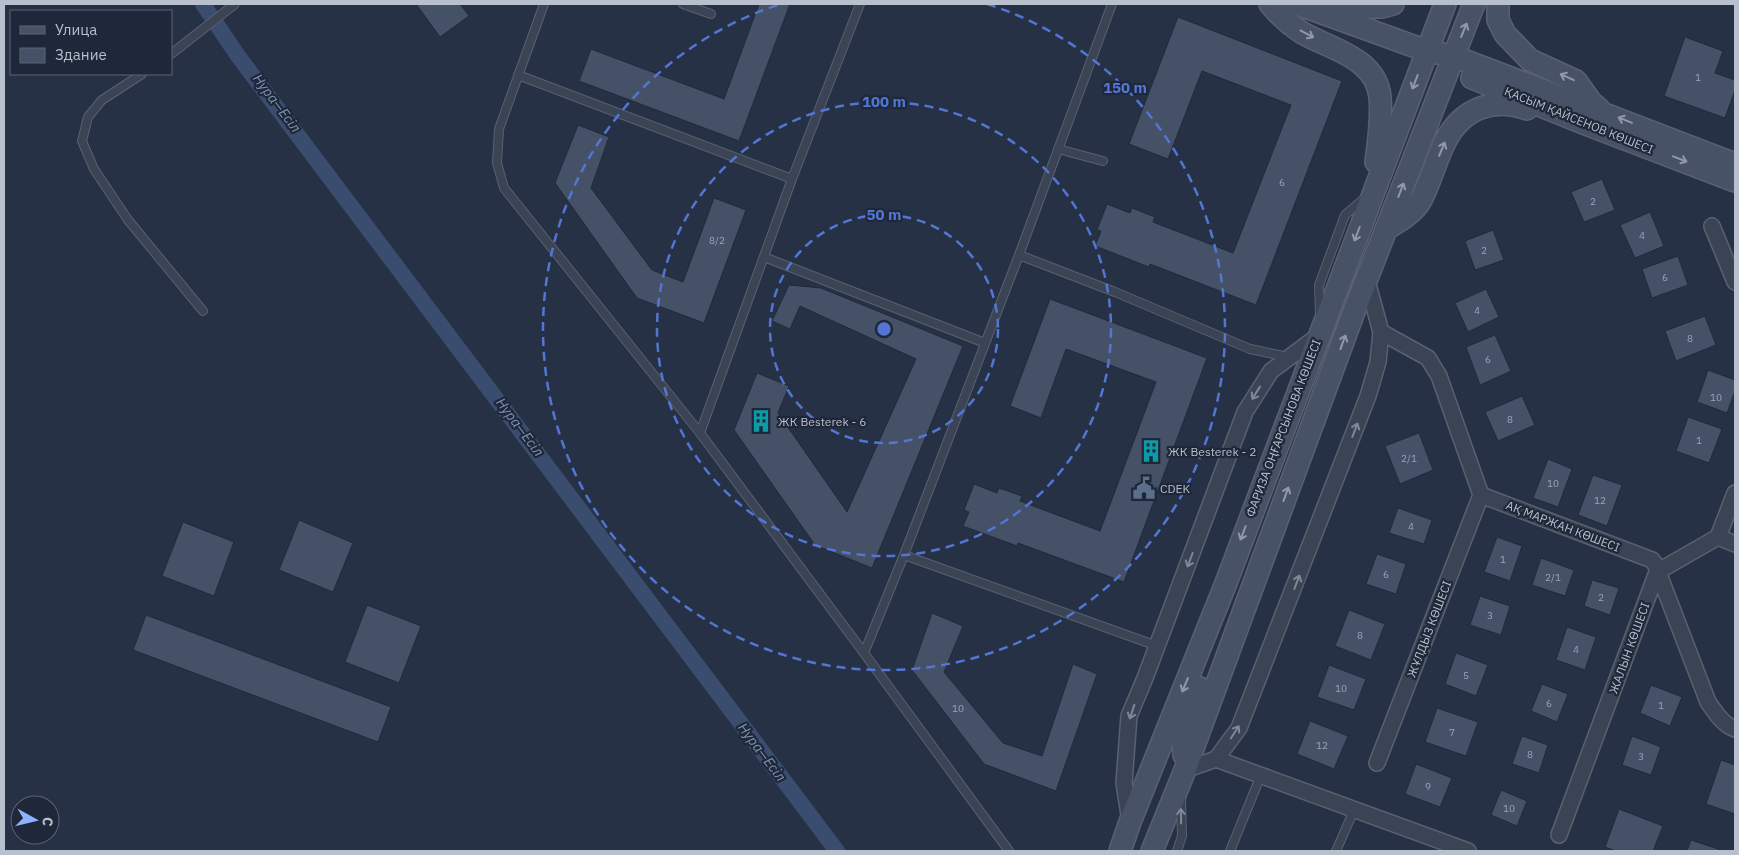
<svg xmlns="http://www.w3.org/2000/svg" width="1739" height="855" viewBox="0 0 1739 855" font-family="'IBM Plex Sans',sans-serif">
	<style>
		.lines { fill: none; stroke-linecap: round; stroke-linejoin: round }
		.canal { stroke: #3b4d6e; stroke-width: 16 }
		.building { fill: #455167; stroke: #212a3b }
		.lane-casing { stroke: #596171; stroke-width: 10 }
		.street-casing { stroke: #596171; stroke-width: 18 }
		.secondary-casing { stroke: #596171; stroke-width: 24 }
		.lane { stroke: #3b4454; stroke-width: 8 }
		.street { stroke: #3b4454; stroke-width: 15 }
		.secondary { stroke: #485267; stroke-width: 21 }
		.oneway { stroke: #9199a9 }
		.oneway2 { stroke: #808897 }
		.ring { fill: none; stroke: #5376d4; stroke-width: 2.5; stroke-dasharray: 9 6 }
		.labels { text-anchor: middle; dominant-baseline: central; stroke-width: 4.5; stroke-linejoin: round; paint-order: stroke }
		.number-label { font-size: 10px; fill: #9ba4b4 }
		.street-label { font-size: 12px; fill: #b8bfcd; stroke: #1f2839 }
		.poi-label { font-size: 12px; fill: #b8bfcd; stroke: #1f2839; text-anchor: start }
		.water-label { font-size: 14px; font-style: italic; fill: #7e93b6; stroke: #1f2839 }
		.centre { fill: #5376d4; stroke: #1f2839; stroke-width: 2.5 }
		.ring-label { font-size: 15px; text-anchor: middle; font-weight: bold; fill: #5376d4; stroke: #1f2839; stroke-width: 4.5; stroke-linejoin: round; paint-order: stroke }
	</style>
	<rect width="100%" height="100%" fill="#263145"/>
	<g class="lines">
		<path class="canal" d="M203,4L238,56L837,851"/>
	</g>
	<path class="building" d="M416,4H460L469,16L440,37Z
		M759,4H790L739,141L579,81L591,49L724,99Z
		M1178,17L1342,81L1256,305L1150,264L1149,267L1095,246L1101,231L1097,230L1107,204L1130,213L1132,208L1155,217L1153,222L1233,253L1291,105L1202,71L1168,159L1129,144Z
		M1685,37L1723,51L1715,73L1735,80V90L1725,118L1664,96Z
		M578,125L609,137L591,188L652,270L683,282L714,198L746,210L704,323L637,298L555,183Z
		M1602,179L1615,210L1584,222L1571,192Z
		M1650,212L1664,246L1635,258L1620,225Z
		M1493,230L1504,260L1475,270L1465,241Z
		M1678,256L1688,285L1652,298L1642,269Z
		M789,285L821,288L963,346L872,568L815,545L734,430L757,373L789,386L778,413L847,512L916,359L800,306L790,329L772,321Z
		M1486,289L1499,317L1468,332L1455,303Z
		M1050,299L1207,358L1124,582L1018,543L1017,546L963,526L969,512L964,510L974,484L997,493L999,488L1022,496L1020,501L1100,531L1156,382L1066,349L1041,418L1010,406Z
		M1705,316L1716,345L1676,361L1665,331Z
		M1495,335L1511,371L1480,385L1466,347Z
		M1708,370L1735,380V391L1727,413L1697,402Z
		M1522,396L1535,425L1498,441L1485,412Z
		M1688,417L1722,429L1709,463L1676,451Z
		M1419,433L1433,470L1400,484L1385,446Z
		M1548,459L1572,469L1558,507L1533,498Z
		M1593,475L1622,485L1607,526L1578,515Z
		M1398,508L1432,520L1424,544L1389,533Z
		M299,520L353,543L333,592L279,570Z
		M183,522L234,542L214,596L162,576Z
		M1497,537L1522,546L1510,581L1484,572Z
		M1377,554L1406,564L1396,594L1366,584Z
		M1541,558L1574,570L1565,596L1532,585Z
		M1592,580L1619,588L1610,615L1584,606Z
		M1480,596L1510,606L1501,635L1470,625Z
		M367,605L421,626L399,683L345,662Z
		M1349,610L1385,624L1371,660L1335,646Z
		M932,613L963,626L944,672L1003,743L1042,756L1073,664L1097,674L1056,791L984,764L912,670Z
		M146,615L391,707L378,742L133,650Z
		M1567,627L1596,637L1585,670L1556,660Z
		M1456,653L1488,665L1476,696L1445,684Z
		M1329,665L1366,679L1354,710L1317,697Z
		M1542,684L1568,694L1557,722L1531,711Z
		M1651,685L1682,697L1670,726L1640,713Z
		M1437,708L1478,722L1466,756L1425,742Z
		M1310,721L1348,736L1334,769L1297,754Z
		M1522,736L1548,745L1539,773L1512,764Z
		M1632,736L1661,747L1651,775L1622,765Z
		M1721,760L1735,765V814L1706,804Z
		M1416,764L1452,778L1440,807L1405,794Z
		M1501,790L1527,801L1517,826L1491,815Z
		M1619,809L1663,826L1653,851H1616L1605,847Z
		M1691,840L1724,851H1687Z"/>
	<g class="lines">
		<defs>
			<path id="lane" d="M544,4L499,129L497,163L504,188L700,433L864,653L1009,851
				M683,4L711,14
				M1112,4L1019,255L1115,292L1250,349L1288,357
				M171,54L235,4
				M142,74L102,100L88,117L82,141L94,169L128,220L203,311
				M518,75L792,179
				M1058,149L1103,161
				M764,257L985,343
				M1320,315L1319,285L1345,215L1365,198
				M700,433L792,179L860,4
				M904,555L1157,646
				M864,653L904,555L1019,255
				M1177,851L1182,836L1181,799
				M1230,851L1261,775
				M1336,851L1354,810"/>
			<path id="street" d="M1712,226L1735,282
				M1381,332L1428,358L1439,376L1481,495L1652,560L1655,564L1708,702C1715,712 1723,725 1735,729
				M1718,537L1735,544
				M1216,759L1468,851
				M1377,763L1481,495
				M1185,770L1216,759L1239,728L1368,396L1378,362L1381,332L1367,281
				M1130,821L1124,783L1129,716L1145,678L1245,412L1271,371L1318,336
				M1559,835L1657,572L1718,537L1735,493"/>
			<path id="secondary" d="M1270,4C1279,15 1289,24 1301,32C1329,49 1376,57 1380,97C1382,118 1379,141 1376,162
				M1297,4L1427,51L1453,56L1735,164
				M1498,4V20L1505,34L1530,60L1576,81L1591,102L1599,109
				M1325,8L1382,7L1393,4
				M1472,78L1583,123L1735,181
				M1386,229C1398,222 1414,213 1421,200C1431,181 1436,159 1446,140C1463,108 1494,97 1527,109
				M1184,755L1183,736L1185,726L1200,688
				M1120,851L1130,822L1226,583L1445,4
				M1152,851L1185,770L1355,309L1474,4"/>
		</defs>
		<use href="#lane" class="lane-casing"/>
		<use href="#street" class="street-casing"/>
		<use href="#secondary" class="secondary-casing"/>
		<use href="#lane" class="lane"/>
		<use href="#street" class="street"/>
		<use href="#secondary" class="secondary"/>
	</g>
	<defs><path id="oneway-shaft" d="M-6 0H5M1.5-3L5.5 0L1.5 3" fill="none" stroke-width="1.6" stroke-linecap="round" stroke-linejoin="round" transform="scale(1.25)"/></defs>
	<g class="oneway">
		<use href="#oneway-shaft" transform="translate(1464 30) rotate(-68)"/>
		<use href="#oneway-shaft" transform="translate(1307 34) rotate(28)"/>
		<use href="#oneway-shaft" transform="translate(1567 77) rotate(-156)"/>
		<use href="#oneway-shaft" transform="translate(1415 82) rotate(111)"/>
		<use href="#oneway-shaft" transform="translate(1625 120) rotate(-158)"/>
		<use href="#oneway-shaft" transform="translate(1442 149) rotate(-67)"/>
		<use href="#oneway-shaft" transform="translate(1680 159) rotate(21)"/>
		<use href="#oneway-shaft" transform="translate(1401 190) rotate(-69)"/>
		<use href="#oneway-shaft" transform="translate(1357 234) rotate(111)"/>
		<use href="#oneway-shaft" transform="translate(1343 342) rotate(-70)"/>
		<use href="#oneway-shaft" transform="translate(1286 494) rotate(-70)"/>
		<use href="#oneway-shaft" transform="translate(1243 533) rotate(111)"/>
		<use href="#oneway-shaft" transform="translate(1185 685) rotate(112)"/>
	</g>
	<g class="oneway2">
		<use href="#oneway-shaft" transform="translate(1256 393) rotate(122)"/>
		<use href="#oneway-shaft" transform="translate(1355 430) rotate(-69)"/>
		<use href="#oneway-shaft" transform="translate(1190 560) rotate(111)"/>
		<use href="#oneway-shaft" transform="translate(1297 582) rotate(-69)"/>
		<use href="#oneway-shaft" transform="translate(1132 712) rotate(108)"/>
		<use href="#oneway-shaft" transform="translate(1235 732) rotate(-57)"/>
		<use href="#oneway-shaft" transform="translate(1181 816) rotate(-91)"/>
	</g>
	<g class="ring">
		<circle cx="884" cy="329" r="114"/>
		<circle cx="884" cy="329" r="227"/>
		<path d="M987 4A341 341 0 1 1 781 4"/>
	</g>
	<defs>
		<symbol id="building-bare" viewBox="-9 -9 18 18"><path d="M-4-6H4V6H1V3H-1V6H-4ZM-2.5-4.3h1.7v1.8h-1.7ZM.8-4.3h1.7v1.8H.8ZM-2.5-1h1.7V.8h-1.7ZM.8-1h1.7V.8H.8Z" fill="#0f9aa8" stroke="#1f2839" stroke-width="2.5" paint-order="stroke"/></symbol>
		<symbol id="civic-bare" viewBox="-9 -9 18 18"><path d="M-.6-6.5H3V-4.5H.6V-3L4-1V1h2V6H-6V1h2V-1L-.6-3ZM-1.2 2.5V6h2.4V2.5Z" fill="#5c6f8a" stroke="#1f2839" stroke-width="2.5" paint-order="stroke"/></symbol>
	</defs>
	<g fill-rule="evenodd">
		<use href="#building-bare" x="745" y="405" width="32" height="32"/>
		<use href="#building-bare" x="1135" y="435" width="32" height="32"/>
		<use href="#civic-bare" x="1128" y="472" width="32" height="32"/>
	</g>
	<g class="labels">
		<g class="number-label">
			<text x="1698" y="77">1</text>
			<text x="1282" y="182">6</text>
			<text x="1593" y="201">2</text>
			<text x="1642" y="235">4</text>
			<text x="717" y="240">8/2</text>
			<text x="1484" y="250">2</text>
			<text x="1665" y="277">6</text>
			<text x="1477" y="310">4</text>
			<text x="1690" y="338">8</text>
			<text x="1488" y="359">6</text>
			<text x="1716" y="397">10</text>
			<text x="1510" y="419">8</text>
			<text x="1699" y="440">1</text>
			<text x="1409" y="458">2/1</text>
			<text x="1553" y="483">10</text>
			<text x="1600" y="500">12</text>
			<text x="1411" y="526">4</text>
			<text x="1503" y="559">1</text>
			<text x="1386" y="574">6</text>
			<text x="1553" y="577">2/1</text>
			<text x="1601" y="597">2</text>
			<text x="1490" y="615">3</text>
			<text x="1360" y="635">8</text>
			<text x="1576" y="649">4</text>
			<text x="1466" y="675">5</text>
			<text x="1341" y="688">10</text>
			<text x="1549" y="703">6</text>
			<text x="1661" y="705">1</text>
			<text x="958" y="708">10</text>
			<text x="1452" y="732">7</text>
			<text x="1322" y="745">12</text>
			<text x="1530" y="754">8</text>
			<text x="1641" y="756">3</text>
			<text x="1428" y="786">9</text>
			<text x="1509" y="808">10</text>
		</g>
		<g class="street-label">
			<text transform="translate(1579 120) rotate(22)">ҚАСЫМ ҚАЙСЕНОВ КӨШЕСІ</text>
			<text transform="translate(1283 428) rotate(-69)">ФАРИЗА ОҢҒАРСЫНОВА КӨШЕСІ</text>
			<text transform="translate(1563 526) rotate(21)">АҚ МАРЖАН КӨШЕСІ</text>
			<text transform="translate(1429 629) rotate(-69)">ЖҰЛДЫЗ КӨШЕСІ</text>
			<text transform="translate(1629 648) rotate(-70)">ЖАЛЫН КӨШЕСІ</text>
		</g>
		<g class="poi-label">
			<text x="778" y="421">ЖК Besterek - 6</text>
			<text x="1168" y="451">ЖК Besterek - 2</text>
			<text x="1160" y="488">CDEK</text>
		</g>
		<g class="water-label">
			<text transform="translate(277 103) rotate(53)">Нура—Есіл</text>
			<text transform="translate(520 427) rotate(53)">Нура—Есіл</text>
			<text transform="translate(762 752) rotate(53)">Нура—Есіл</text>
		</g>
	</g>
	<circle cx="884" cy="329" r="8" class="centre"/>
	<g class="ring-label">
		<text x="1125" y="93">150 m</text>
		<text x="884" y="107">100 m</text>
		<text x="884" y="220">50 m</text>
	</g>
	<rect width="1739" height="855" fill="none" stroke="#b8bfcd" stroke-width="10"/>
	<rect x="10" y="10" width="162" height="65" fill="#1f2839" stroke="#5c6474"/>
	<rect x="20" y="26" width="25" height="8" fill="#485267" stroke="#5c6474"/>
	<text x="55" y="35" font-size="15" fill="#b8bfcd">Улица</text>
	<rect x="20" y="48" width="25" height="15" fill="#455167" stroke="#5c6474"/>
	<text x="55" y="60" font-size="15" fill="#b8bfcd">Здание</text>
	<g transform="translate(35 820) rotate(98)"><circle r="24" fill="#1f2839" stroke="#5c6474"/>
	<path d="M0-4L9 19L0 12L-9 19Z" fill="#8eb2fd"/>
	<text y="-8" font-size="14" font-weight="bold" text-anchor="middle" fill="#b8bfcd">С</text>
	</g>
</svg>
